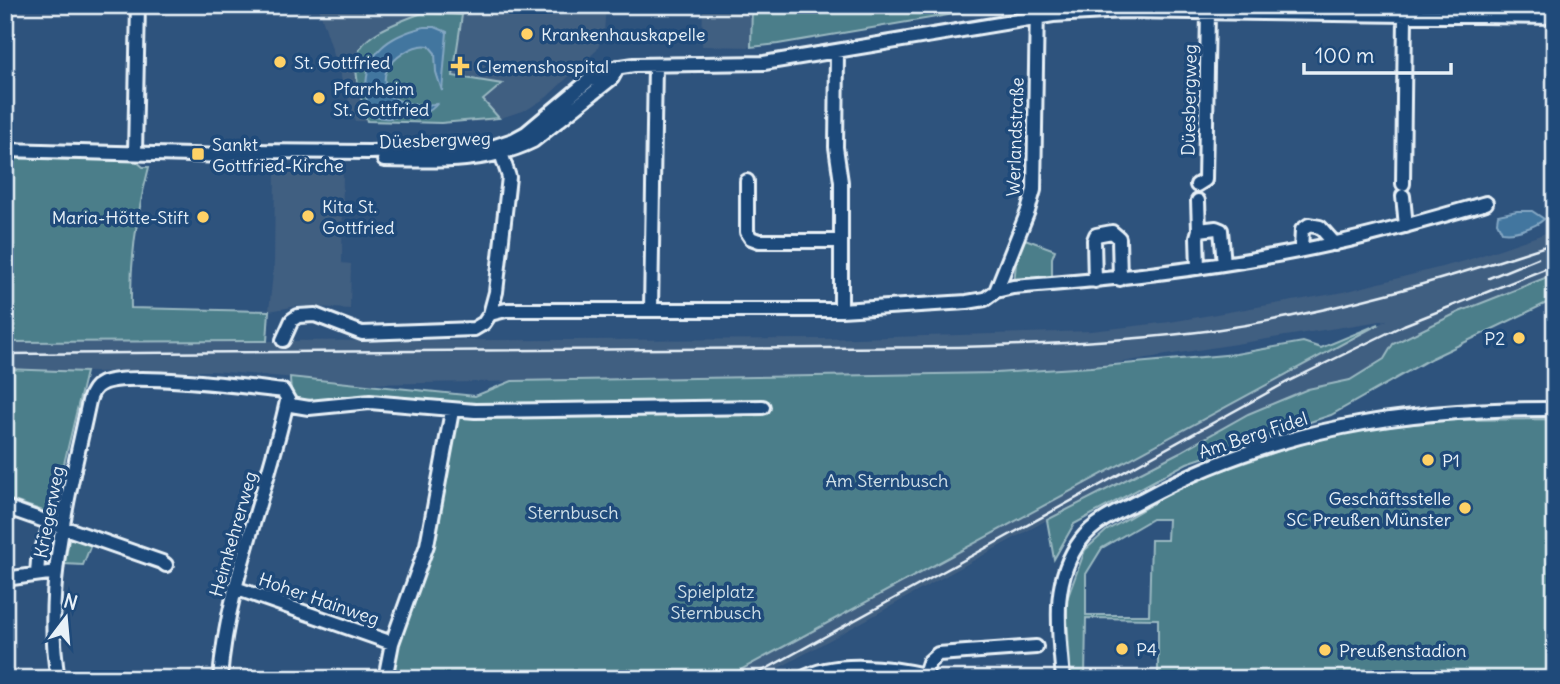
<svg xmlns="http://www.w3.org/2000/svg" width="1560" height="684" viewBox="0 0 1560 684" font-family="Delius,sans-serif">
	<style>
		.built { fill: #405e81 }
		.green { fill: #4b7e8a; stroke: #9ab8c1; stroke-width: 2; fill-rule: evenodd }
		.water { fill: #42769f; stroke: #84a7c3; stroke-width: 2 }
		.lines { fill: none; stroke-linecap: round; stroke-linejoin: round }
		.minor-casing { stroke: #e8f1f8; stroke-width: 18 }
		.minor { stroke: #1f4a7a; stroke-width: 12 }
		.rail { stroke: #e8f1f8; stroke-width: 2.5 }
		.poi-dot { fill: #ffd166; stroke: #1f4a7a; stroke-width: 2.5 }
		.labels { text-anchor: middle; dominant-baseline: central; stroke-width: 7; stroke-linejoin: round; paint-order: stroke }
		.poi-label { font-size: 18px; fill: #e8f1f8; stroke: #1f4a7a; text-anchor: start }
		.street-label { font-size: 18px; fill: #e8f1f8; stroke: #1f4a7a }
		.park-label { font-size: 18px; fill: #d0e0e8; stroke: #1f4a7a }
	</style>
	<rect width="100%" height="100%" fill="#2e537d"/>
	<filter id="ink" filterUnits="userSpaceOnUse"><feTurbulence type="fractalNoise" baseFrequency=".0143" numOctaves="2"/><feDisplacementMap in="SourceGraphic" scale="14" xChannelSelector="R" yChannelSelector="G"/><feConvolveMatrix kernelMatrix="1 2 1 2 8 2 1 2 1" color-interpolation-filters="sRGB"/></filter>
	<g filter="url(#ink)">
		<path class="built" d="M318,5H606L604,33L597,50L547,97L528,109L501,118L488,121L441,123L355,121Z
			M703,5H752L751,47L702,46Z
			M275,169H343L342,263L351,264L350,309L298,306L269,311L274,263Z
			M1555,230V274L1459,312L1393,344L1384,359L1350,380L1308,389L1248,414L1180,452L1047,520L759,679H724L1387,320L1091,367L996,373L367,384L213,371L86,372L5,369V342L823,339L1091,331L1170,322L1344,292L1465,261Z"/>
		<path class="green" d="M752,5H971L972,11L778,44L751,47Z
			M422,13L462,15L453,76L502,84L483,100L499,118L441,123L367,121C347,48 349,40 422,13Z
			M5,158L136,161L143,167H149C137,212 130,261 131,308L269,311L267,341L5,342Z
			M1025,239L1055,250L1052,258V280L1014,283L1017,254Z
			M1555,274V299L1432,358L1331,415L1187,463L1074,524L1054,559L1047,520L1180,452L1248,414L1308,389L1350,380L1384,359L1393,344L1459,312Z
			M1379,324L724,679H393L396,648L456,414L307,403C292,398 290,392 290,377L475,396L512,381L996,373L1091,367L1236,354L1303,342L1321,348Z
			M5,369L86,372L52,514L5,498Z
			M1555,419V679H1158V619L1086,618L1085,679H1071L1066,602L1085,550L1106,531L1191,481L1303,443L1359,430L1448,420ZM1152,519H1168L1167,540H1151L1149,615H1086V574L1102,548Z
			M70,536L92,542L83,565L64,564Z"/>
		<path class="water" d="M424,27H435L447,32L442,91L436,72L435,53L429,46C414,43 392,58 386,72C383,80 386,88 388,95C405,105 418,106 437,104C429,114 420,114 408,115C399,116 385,121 376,116C368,112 366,100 366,92C365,52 388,36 424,27Z
			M1517,211H1532L1544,219C1536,227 1514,234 1502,232L1497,222L1498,215Z"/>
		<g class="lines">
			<defs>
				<path id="minor" d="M837,52L836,147L841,182V310
					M5,150L229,156
					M135,153L138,5
					M223,155L244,151L369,152L489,148L513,140L526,133L588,81L608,69L634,65L764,63L1053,15L1123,11L1555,17
					M384,160C435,161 486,164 533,141L612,78L618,67
					M747,181V232L751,238L759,241H841
					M1403,184L1405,16
					M1197,185L1205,180L1208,12
					M1403,196L1406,226
					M1198,201L1199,230
					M1301,250L1302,230L1309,225L1320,227L1335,244
					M1198,268L1197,237L1199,230L1216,228L1221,230L1224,264
					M1095,281L1094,240L1096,235L1112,232L1119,238L1120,279
					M996,291L1028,211L1034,190L1037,5
					M651,309L655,65
					M490,314L506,310H841L967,302L985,299L996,291L1013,287C1122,279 1230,267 1336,243C1387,232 1437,217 1486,203
					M283,340L292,320L298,316L315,315L362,333L474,329L484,323L490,314L496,292L509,177L499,147
					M5,507L162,562L166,565
					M37,574L38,561L51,523
					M5,579L56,572
					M235,588L392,643
					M58,679C42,585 70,492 89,401C91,394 94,387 101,384C125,371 250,387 283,391L291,405L309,408L370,402L475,411L763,407
					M220,679C227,583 267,494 287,401
					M385,679L392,643L427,545L452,411
					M802,679C833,660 891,667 925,675L929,662L938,654L1036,647
					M1063,679C1059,631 1050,581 1081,540C1096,520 1122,510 1143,499C1273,428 1408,408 1555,409"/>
			</defs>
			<use href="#minor" class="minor-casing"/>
			<use href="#minor" class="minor"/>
			<path class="rail" d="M1489,278L1538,258
				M5,354L958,347C1044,345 1129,341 1214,330C1331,313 1443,280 1555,243
				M748,679L1287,382L1404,325L1555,265"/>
		</g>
	</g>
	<g class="poi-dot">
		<circle cx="527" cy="34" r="7"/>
		<circle cx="280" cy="62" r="7"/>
		<path d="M456.5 55.5h7v7h7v7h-7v7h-7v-7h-7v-7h7z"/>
		<circle cx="319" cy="98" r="7"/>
		<rect x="191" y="147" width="14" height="14" rx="3.5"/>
		<circle cx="308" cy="216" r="7"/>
		<circle cx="203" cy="217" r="7"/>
		<circle cx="1519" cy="338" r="7"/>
		<circle cx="1428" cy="460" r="7"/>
		<circle cx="1465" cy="508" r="7"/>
		<circle cx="1122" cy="649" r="7"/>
		<circle cx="1325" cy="650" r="7"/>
	</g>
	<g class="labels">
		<g class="poi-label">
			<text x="541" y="34">Krankenhauskapelle</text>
			<text x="294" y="62">St. Gottfried</text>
			<text x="476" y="66">Clemenshospital</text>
			<text x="333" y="88">Pfarrheim<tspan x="333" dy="21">St. Gottfried</tspan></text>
			<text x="212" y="144">Sankt<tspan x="212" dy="21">Gottfried-Kirche</tspan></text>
			<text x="322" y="206">Kita St.<tspan x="322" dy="21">Gottfried</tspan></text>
			<text x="189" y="217" text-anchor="end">Maria-Hötte-Stift</text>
			<text x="1505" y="338" text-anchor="end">P2</text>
			<text x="1442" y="460">P1</text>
			<text x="1451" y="498" text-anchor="end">Geschäftsstelle<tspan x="1451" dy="21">SC Preußen Münster</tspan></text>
			<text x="1136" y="649">P4</text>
			<text x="1339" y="650">Preußenstadion</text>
		</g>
		<g class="street-label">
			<text transform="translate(1189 100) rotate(-89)">Düesbergweg</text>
			<text transform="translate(1015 137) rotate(-88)">Werlandstraße</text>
			<text transform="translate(435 140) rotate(-2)">Düesbergweg</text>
			<text transform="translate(1253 435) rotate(-18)">Am Berg Fidel</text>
			<text transform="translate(49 512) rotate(-79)">Kriegerweg</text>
			<text transform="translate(233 534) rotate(-74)">Heimkehrerweg</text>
			<text transform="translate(319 599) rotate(19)">Hoher Hainweg</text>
		</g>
		<g class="park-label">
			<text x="887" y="480">Am Sternbusch</text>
			<text x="573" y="512">Sternbusch</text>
			<text x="716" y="591">Spielplatz<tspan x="716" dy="21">Sternbusch</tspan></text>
		</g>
	</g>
	<rect width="1560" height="684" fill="none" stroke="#1f4a7a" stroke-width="28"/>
	<rect x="14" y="14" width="1532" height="656" fill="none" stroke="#e8f1f8" stroke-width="2.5" filter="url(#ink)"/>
	<g transform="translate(66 618) rotate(16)" stroke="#1f4a7a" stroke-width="5" paint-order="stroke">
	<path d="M0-5L12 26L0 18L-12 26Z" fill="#e8f1f8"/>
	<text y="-10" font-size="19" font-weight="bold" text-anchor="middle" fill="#e8f1f8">N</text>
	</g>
	<path d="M1304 63v10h147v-10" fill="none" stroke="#e8f1f8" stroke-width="3.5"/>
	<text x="1315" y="63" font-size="21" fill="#e8f1f8" stroke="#1f4a7a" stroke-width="5" paint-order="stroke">100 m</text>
</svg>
